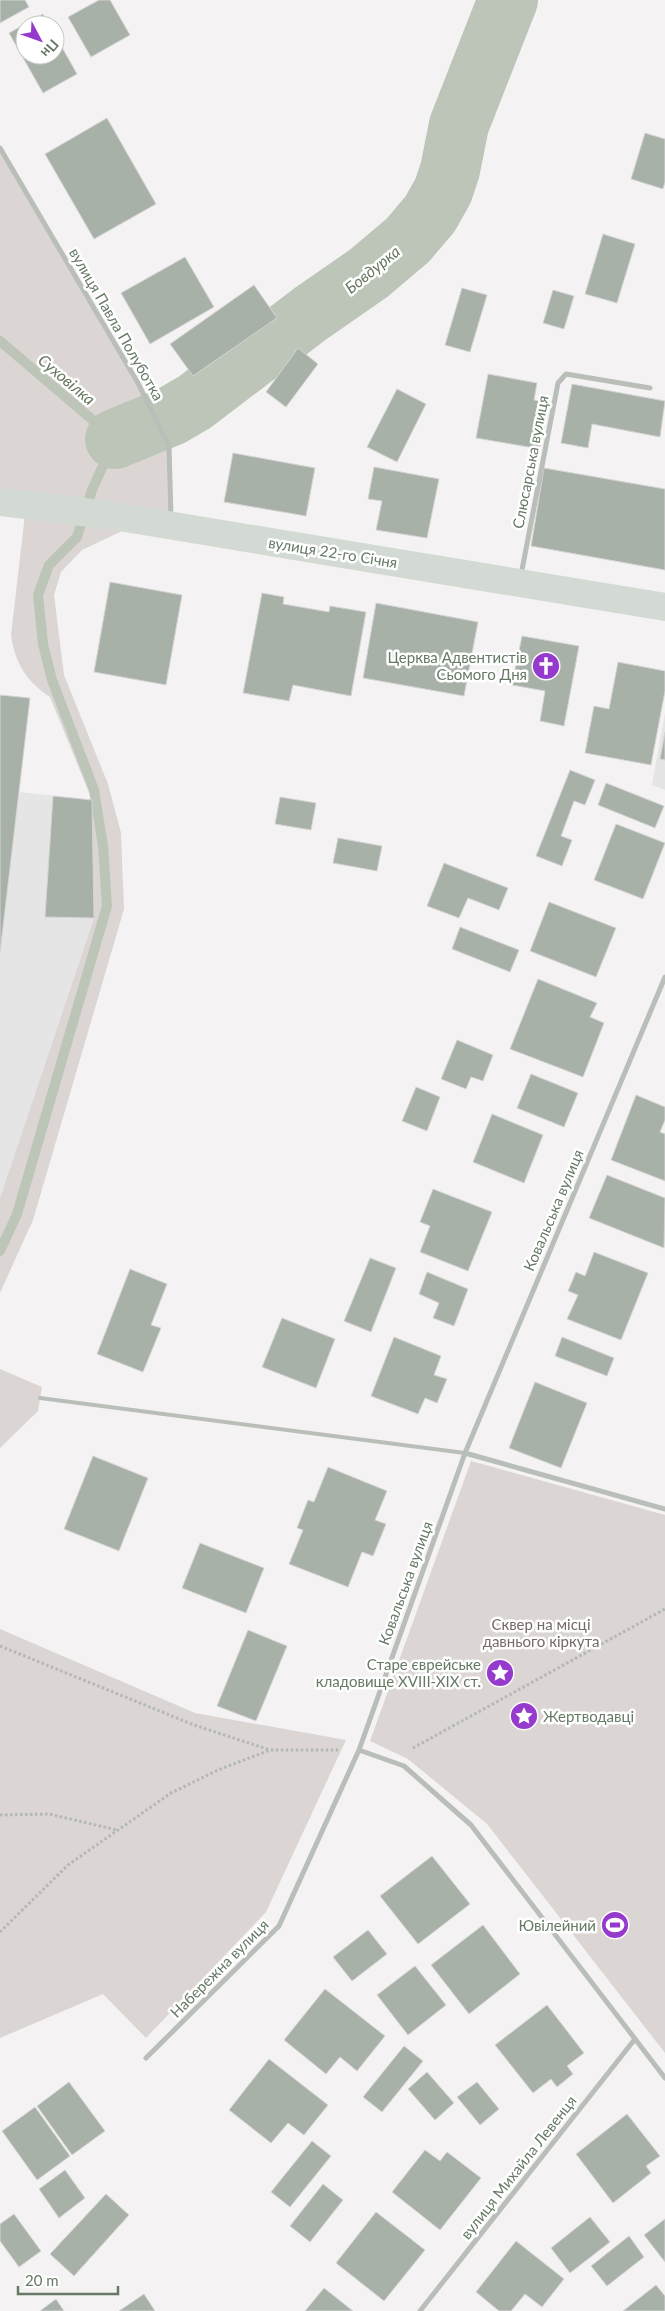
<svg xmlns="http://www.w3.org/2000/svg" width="665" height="2311" viewBox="0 0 665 2311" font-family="Lato,sans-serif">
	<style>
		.built { fill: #e5e5e5 }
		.green { fill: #dbd5d4 }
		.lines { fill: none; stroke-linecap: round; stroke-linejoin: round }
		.stream { stroke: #bcc5b8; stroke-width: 10 }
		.river { stroke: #bcc5b8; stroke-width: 60 }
		.building { fill: #a8b1a7; stroke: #d6d4d6 }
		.path { stroke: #b3b8b2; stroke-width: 3; stroke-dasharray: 2.5 2.5; stroke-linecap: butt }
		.service { stroke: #b9bfb8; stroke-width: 4 }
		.minor { stroke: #b9bfb8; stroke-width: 5 }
		.secondary { stroke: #d3dad3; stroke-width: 28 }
		.labels { text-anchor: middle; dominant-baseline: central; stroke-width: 5; stroke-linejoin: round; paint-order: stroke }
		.street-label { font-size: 15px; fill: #667a64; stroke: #fff }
		.poi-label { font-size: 15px; fill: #667a64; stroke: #fff; text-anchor: end }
		.park-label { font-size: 15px; fill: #776966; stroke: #fff }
		.water-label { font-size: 16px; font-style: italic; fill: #66765e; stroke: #fff }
	</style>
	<rect width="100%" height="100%" fill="#f5f2f4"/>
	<path class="built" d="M665,713V790L652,785Z
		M19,792L92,800L94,918L0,1198V953Z"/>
	<path class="green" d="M498,0H519L477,102L469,127L456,189L440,218L414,248L372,283L200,412L171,430L161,410L191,392L363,265L399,233L421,209L434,186L450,121Z
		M0,148L138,383L169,446L171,526L122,518L120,532L82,550L61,572L54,595L64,675L108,784L121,833L124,909L33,1220L0,1293V1198L94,918L92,800L50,697C26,681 15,663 11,635L26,506L0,502Z
		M0,1369L42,1387L38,1411L0,1448Z
		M471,1461L665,1515V2053L487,1824L408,1759L370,1741Z
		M0,1629L195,1713L346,1740L266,1912L146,2038L103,1994L0,2038Z"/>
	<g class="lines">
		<path class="stream" d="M0,341L115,439L92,490L77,537L49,565L38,595L43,644L52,680L94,790L103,846L107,906L17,1214L0,1251"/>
		<path class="river" d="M115,439L171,416L195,402L310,314L369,273L408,240L430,214L443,191L450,170L459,125L508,0"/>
	</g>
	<path class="building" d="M0,0H25L29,7L0,23Z
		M99,0H110L130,35L91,57L68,17Z
		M43,14L49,25H25V55H55V35L77,74L43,93L9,33Z
		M107,118L156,204L94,239L45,154Z
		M645,133L665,139V182L663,189L631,179Z
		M603,234L635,244L617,303L585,294Z
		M185,257L214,307L150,344L121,293Z
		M254,285L277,318L193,376L170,344Z
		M462,288L487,295L470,352L445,345Z
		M553,290L574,296L564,329L543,323Z
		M298,348L318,364L286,407L266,392Z
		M488,374L537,383L534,400L549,403L540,449L476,438Z
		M572,384L665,401L660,437L592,424L588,448L561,443Z
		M397,389L426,404L397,462L367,447Z
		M233,453L315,468L306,516L224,502Z
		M374,467L439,479L427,538L376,530L382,501L368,499Z
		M544,468L665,489V570L531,546Z
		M110,582L182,595L166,685L94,672Z
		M262,593L284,597L283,604L329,612L330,606L366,612L351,696L293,685L289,701L243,693Z
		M376,603L478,622L464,696L363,678Z
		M522,636L579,646L564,726L540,721L545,691L512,685Z
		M618,662L665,671V691L651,765L585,753L594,706L609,709Z
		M0,695L30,698L0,953Z
		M665,732V760L660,759Z
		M570,770L595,780L585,805L574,801L561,836L572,840L562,866L536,856Z
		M606,783L664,806L655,828L598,805Z
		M53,796L92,800L94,918L45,917Z
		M280,797L316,803L311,830L275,824Z
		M616,824L665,843L643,899L594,880Z
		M338,838L382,846L377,871L333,863Z
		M444,863L508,888L499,910L468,898L459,918L427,906Z
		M549,902L616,928L596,977L530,951Z
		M460,927L519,950L510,972L452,949Z
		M538,979L597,1003L590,1017L604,1023L583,1077L510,1049Z
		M457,1040L493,1055L483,1081L471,1077L466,1089L441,1079Z
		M531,1074L578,1093L564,1127L517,1108Z
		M416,1087L440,1097L427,1131L402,1121Z
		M636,1095L665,1107V1120L660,1132L665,1134V1181L611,1160Z
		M492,1114L543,1135L524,1183L473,1162Z
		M607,1175L665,1198L664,1248L589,1218Z
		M433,1189L492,1212L468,1271L420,1252L430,1226L420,1222Z
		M594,1252L648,1273L621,1340L567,1319L578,1295L568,1291L576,1272L585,1276Z
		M370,1258L396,1268L371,1332L344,1321Z
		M130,1269L167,1284L151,1325L161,1328L143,1372L97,1354Z
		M427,1272L468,1289L454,1326L433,1318L439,1303L419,1294Z
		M282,1318L335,1339L316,1388L262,1367Z
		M394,1337L441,1356L434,1375L447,1379L437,1403L425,1398L418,1414L371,1396Z
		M562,1337L614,1358L607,1376L555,1356Z
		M535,1382L587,1403L561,1468L509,1448Z
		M93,1456L148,1478L119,1551L64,1529Z
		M328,1467L387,1491L375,1520L386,1524L373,1556L362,1552L348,1587L289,1564L303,1530L297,1528L308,1500L314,1502Z
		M200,1543L264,1568L246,1613L182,1588Z
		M248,1630L287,1646L256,1721L217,1706Z
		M432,1856L470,1904L418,1944L380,1896Z
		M483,1925L520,1974L469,2014L431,1965Z
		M368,1930L387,1954L352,1981L333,1957Z
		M415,1966L446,2005L408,2035L377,1995Z
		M325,1989L385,2036L357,2071L340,2057L326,2074L284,2040Z
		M547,2005L584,2053L567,2066L573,2074L557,2087L551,2079L533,2093L495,2045Z
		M404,2046L423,2061L382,2112L363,2097Z
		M269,2059L328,2105L304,2135L288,2123L271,2143L229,2110Z
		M427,2072L454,2103L435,2120L408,2089Z
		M69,2082L105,2131L72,2155L37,2106Z
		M477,2082L499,2109L480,2125L457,2097Z
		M35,2107L70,2156L37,2180L2,2131Z
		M627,2114L660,2156L646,2166L651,2173L613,2203L576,2154Z
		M312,2141L331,2156L290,2207L271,2192Z
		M425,2150L440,2161L447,2152L481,2178L440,2230L392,2192Z
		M65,2170L85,2198L59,2218L39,2189Z
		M323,2184L343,2200L310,2242L290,2226Z
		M106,2194L129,2215L74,2276L50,2254Z
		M376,2212L425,2250L384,2301L336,2263Z
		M14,2214L41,2251L19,2267L0,2241V2224Z
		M590,2217L610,2242L570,2273L551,2248Z
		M665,2219V2262L644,2235Z
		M629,2236L644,2257L607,2286L591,2266Z
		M516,2241L564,2279L542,2307L525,2294L511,2311H499L476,2292Z
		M656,2285L665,2296V2311H623Z
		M324,2288L353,2311H305Z
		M144,2294L155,2311H119Z
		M56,2299L64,2311H40Z"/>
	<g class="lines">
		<path class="path" d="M0,1646L194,1725L270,1750
			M413,1748L665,1609
			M0,1815L49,1814L117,1830
			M0,1932L68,1865L171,1793L218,1770L270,1750H338"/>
		<path class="service" d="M40,1398L465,1453"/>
		<path class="minor" d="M0,148L138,383L169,446L171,518
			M521,575L558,383L566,374L650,388
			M465,1453L665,1509
			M359,1750L404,1766L471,1825L665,2078
			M146,2058L279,1926L359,1750L465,1453L665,977
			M420,2311L635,2039"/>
		<path class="secondary" d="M0,502L107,515L665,607"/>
	</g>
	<defs>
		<symbol id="church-disc" viewBox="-11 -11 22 22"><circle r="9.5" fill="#963acd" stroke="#fff"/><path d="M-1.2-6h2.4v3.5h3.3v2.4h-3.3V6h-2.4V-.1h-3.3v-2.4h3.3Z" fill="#fff"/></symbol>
		<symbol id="sight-disc" viewBox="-11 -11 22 22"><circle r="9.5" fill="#963acd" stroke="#fff"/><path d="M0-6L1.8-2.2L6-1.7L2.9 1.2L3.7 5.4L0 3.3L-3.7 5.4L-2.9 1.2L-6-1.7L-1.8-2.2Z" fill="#fff"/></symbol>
		<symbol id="stadium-disc" viewBox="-11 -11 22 22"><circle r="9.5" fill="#963acd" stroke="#fff"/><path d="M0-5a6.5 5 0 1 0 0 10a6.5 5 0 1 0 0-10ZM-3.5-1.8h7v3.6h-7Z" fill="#fff"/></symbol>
	</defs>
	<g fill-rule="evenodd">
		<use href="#church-disc" x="530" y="650" width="32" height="32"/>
		<use href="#sight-disc" x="484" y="1657" width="32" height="32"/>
		<use href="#sight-disc" x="508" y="1700" width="32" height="32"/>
		<use href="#stadium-disc" x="599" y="1909" width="32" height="32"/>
	</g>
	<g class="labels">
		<g class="street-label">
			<text transform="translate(117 324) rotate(60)">вулиця Павла Полуботка</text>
			<text transform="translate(530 462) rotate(-79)">Слюсарська вулиця</text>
			<text transform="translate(333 552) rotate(9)">вулиця 22-го Січня</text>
			<text transform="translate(553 1210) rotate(-67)">Ковальська вулиця</text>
			<text transform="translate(405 1583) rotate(-70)">Ковальська вулиця</text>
			<text transform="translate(219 1968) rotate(-45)">Набережна вулиця</text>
			<text transform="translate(518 2167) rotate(-52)">вулиця Михайла Левенця</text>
		</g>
		<g class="poi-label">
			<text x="527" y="657">Церква Адвентистів<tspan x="527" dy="17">Сьомого Дня</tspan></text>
			<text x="481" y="1664">Старе єврейське<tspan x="481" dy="17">кладовище XVIII-XIX ст.</tspan></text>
			<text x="543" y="1716" text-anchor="start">Жертводавці</text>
			<text x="596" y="1925">Ювілейний</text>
		</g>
		<g class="park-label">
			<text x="541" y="1624">Сквер на місці<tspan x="541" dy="17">давнього кіркута</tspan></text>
		</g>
		<g class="water-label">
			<text transform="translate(372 269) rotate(-39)">Бовдурка</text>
			<text transform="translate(67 379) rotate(40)">Суховілка</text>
		</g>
	</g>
	<g transform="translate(40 40) rotate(131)"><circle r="24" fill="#ffffff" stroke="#c2cac1"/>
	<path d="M0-4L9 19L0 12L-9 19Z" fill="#963acd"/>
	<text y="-8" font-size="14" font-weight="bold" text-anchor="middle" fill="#667a64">Пн</text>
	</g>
	<path d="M18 2286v8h100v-8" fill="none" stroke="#667a64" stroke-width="2.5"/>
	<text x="25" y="2286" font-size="15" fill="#667a64" stroke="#ffffff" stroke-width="4" paint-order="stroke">20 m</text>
</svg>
